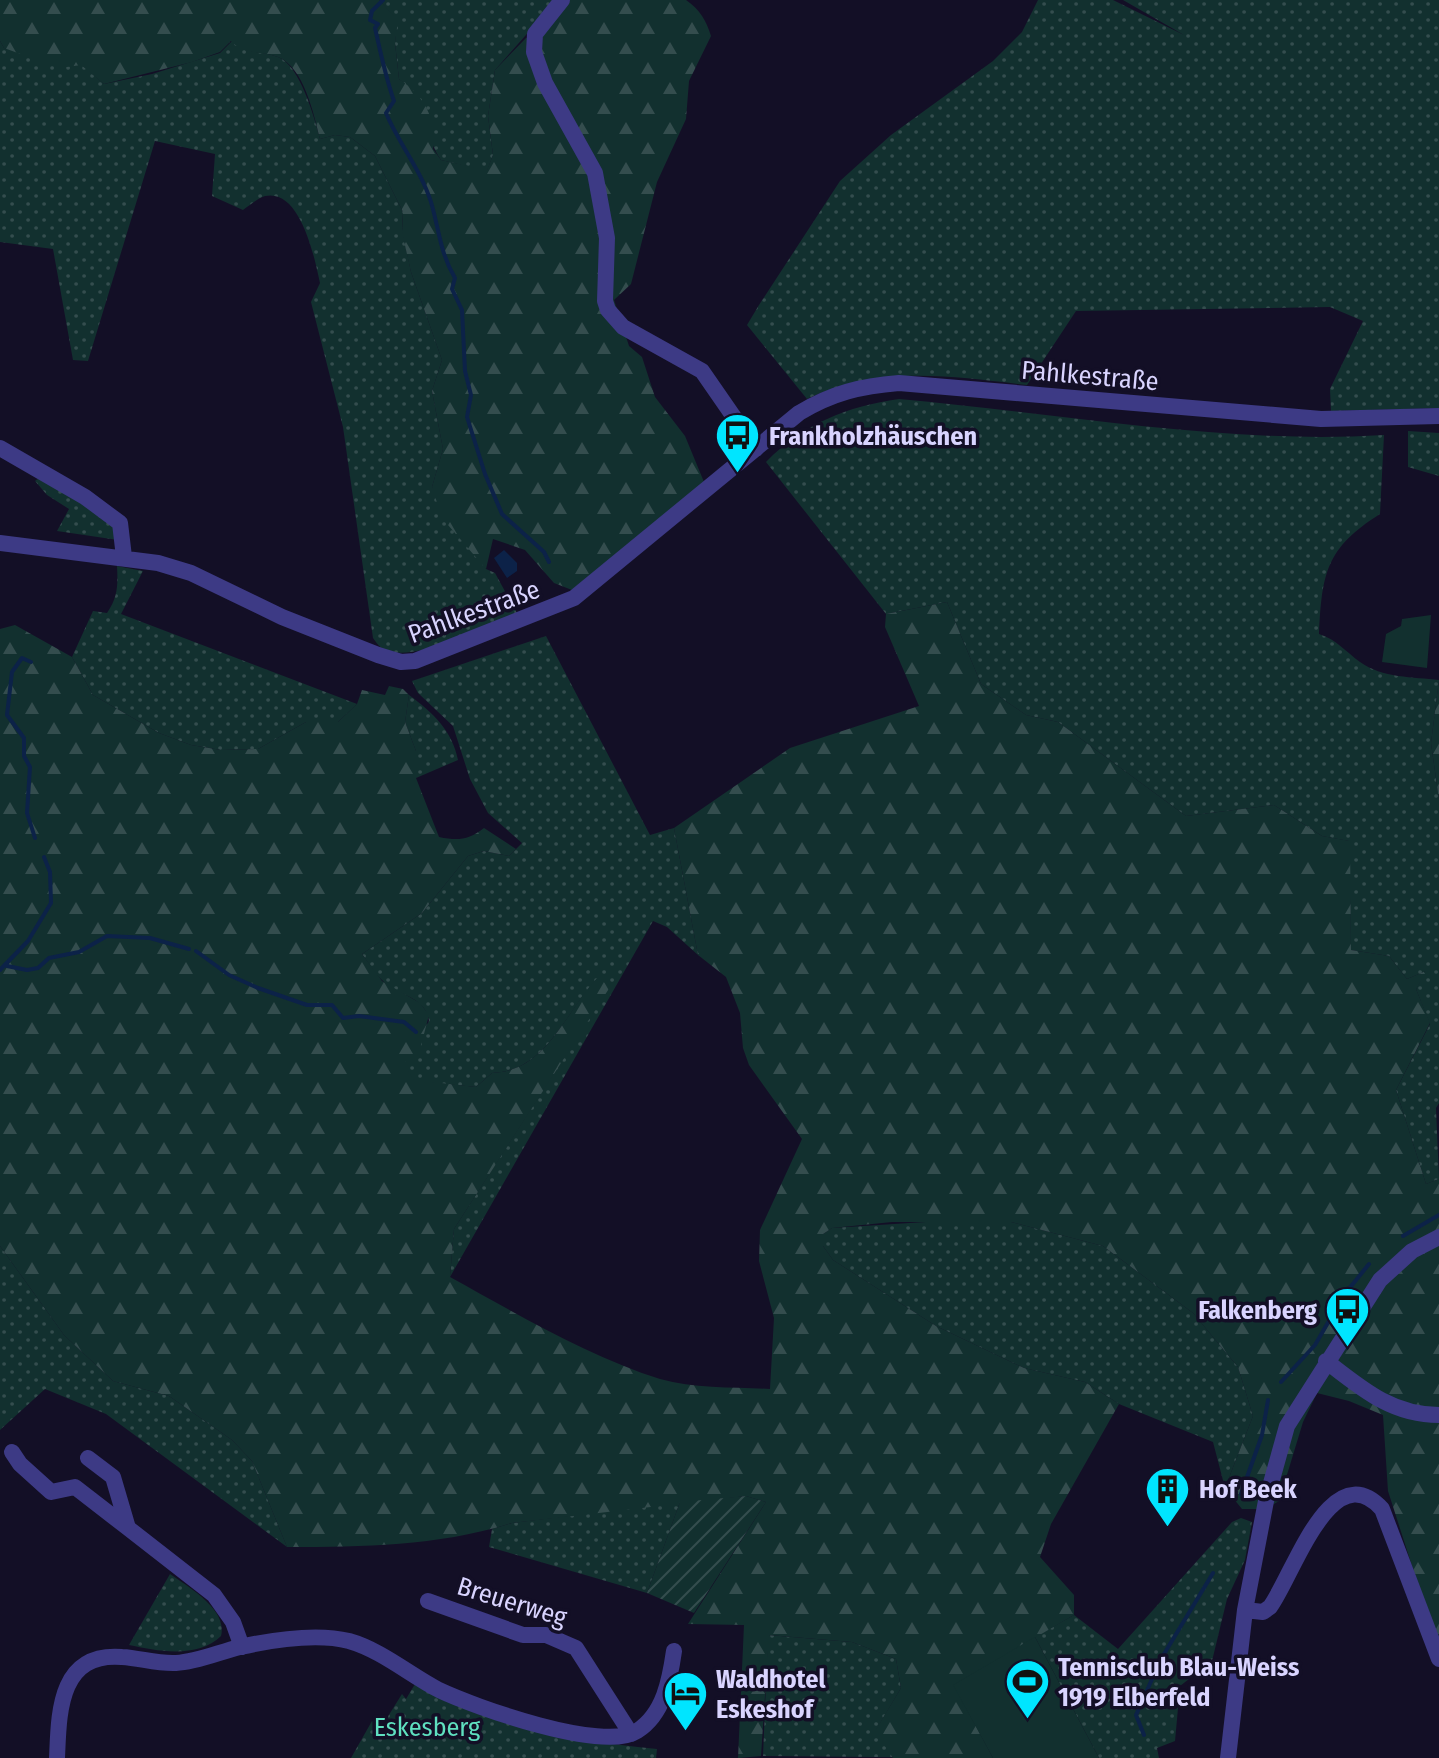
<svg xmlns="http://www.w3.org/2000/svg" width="1439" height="1758" viewBox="0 0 1439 1758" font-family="'Fira Sans Condensed',sans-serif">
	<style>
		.grass { fill: url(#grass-dots) }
		.forest { fill: url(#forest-firs) }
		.garden { fill: url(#garden-furrows) }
		.pitch { fill: #12302f }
		.water { fill: #0c2248 }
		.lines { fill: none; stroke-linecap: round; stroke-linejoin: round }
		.stream { stroke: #0c2248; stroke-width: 4 }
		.minor { stroke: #3d3a85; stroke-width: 16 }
		.labels { text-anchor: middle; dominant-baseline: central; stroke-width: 7; stroke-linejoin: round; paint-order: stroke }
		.street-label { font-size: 26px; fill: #d9d4ff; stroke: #130f26 }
		.poi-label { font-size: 26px; font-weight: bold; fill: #d9d4ff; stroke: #130f26; text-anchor: start }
		.park-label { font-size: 26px; fill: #5fe0c0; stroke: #130f26 }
	</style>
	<defs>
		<pattern id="grass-dots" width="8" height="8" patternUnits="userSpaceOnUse" patternTransform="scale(2)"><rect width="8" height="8" fill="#12302f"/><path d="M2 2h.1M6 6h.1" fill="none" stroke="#344d4e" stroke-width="1.8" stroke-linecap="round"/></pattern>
		<pattern id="forest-firs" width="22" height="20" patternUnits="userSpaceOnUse" patternTransform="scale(2)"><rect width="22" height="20" fill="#12302f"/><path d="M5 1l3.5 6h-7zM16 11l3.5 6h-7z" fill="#344d4e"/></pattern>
		<pattern id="garden-furrows" width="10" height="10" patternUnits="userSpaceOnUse" patternTransform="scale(2)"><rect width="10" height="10" fill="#12302f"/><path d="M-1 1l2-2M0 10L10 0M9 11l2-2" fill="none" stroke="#344d4e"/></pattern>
	</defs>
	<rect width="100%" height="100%" fill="#130f26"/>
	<path class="grass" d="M379,0H557L495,70L488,116L493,155L487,171L441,160C424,136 423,96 399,79L395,43L397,20Z
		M1038,0H1113L1184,35L1123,0H1439V408L1331,411L1330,389L1363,321L1330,307L1076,311L1027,385C949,376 881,365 807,399L747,325L759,305L840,181L891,135L993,61L1022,32Z
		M0,41L4,48L81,64L104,84L152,74L220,53L232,41C246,55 260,50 278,57C300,65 314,117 320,139L335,135L350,137L375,156L403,212L402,229L411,272L442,360L432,391L443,449L432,487L486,569L495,573L518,615C487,626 423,658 392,652C382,651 378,645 373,638L343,427L311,302L320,283C315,260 301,188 265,196C258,198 249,206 243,210L212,196L215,154L155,141L88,361L73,360L53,249L0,242Z
		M899,399C1056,413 1227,445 1384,435L1380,514C1326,548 1322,573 1319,634C1337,640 1345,651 1360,662C1382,678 1413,677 1439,680L1431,743L1439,800V1103L1436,1108L1439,1179L1426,1184L1396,1090L1430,1024L1416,989L1426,971L1407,979L1389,956L1351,950L1349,841L1322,836L1274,805L1186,816L1058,722L1026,715L981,684L947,602L886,614L766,462C803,424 848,406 899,399Z
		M1408,431L1439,433V476L1408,467Z
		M40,477L112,520L118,540L57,531L69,509L47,495L35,481Z
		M117,566L143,571L121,614L357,704L338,722H306L258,749L221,750L191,745L159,733L93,695L72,657L93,611L107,613C118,597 118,585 117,566Z
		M546,636L650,835L674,828L698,955L667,927L653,921L450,1277L454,1229L609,987L598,978C564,1013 547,1071 492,1073L476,1087L414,1081L403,1063L429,1021C426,996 397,996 382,980C374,973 369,963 362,954L422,913L468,856L484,851L509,856L522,843L488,813L470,779L453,726L418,693L412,681Z
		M409,695C433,713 452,730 458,760L416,778V751L405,722Z
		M957,1220L1011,1222L1103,1246L1193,1313L1238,1367L1253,1416L1225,1488L1213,1442L1119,1404L1085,1382L1024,1368L936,1326L833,1260L823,1246V1234L832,1228Z
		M0,1246L64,1335L113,1381L169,1396L232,1440L252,1461L287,1547L106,1414L45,1389L0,1430Z
		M680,1502L647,1593L489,1547L492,1529L512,1523Z
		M1241,1518L1252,1522L1245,1560L1227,1599L1212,1661L1180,1686L1175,1741L1157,1748L1159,1758H1099L1035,1637L1074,1615L1118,1649L1232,1522Z
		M170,1574C188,1587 228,1609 221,1636C198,1659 157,1651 129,1645Z
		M768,1635L852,1642L896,1659L901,1688L876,1730L986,1758L763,1756Z
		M415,1684C490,1727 572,1741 657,1749L656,1758H351L372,1721L382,1726L402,1694L406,1699Z"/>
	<path class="forest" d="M0,0H379L398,20L395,43L399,79C425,97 436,117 433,149L441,160L487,170L493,155L488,116L495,70L526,38L539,35L570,0H686C700,10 706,20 711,36L689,81L686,119L657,182L631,284L614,300L629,346L642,357L655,397L685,436L704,482L572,590L554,583L525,550L493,539L486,569L442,518L432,487L443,449L432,391L442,360L411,272L402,232L403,212L375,156L350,137L335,135L320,139C314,115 304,67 278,57C260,50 245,56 231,41L220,52L192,62L104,84L81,65L59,68L4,48L0,41Z
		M947,602L981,684L1026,715L1058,722L1186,816L1274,805L1322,836L1350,841L1351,950L1389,956L1407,979L1428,970L1416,989L1430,1023L1396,1090L1426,1184L1439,1179V1650L1388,1491L1383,1415L1349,1401L1317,1393L1303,1422L1279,1501L1265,1509H1242L1225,1488L1253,1416L1238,1367L1193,1313L1103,1246L1011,1222H892L832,1228L823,1234V1246L833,1260L936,1326L1024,1368L1085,1382L1119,1404L1051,1524L1040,1557L1074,1595V1615L954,1685L993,1758H893L875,1731L901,1688L896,1659L852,1642L769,1635L761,1756L738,1758L744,1625L688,1624L766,1502L746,1496L512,1523C438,1546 365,1547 287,1547L252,1461L232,1440L169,1396L113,1381L64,1335L0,1246V629L15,625L72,657L93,695L159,733L191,745L221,750L258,749L306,722H338L357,704L362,690L385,695L389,686L403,689L409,695L405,722L416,751V778L439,837C458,841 469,840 484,828L516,849L509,856L484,851L468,856L422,913L362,954L382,981L420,1003L429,1015L420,1049L404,1063L414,1080L476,1087L492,1073C547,1071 564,1013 598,977L610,987L454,1229L450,1277C515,1313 590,1357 660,1379C695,1389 734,1387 770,1389L774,1318L759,1261L760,1230L802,1139L749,1065L743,1048L740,1013L726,977L698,955L674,828L790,748L919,706L885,627L886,614Z
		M1439,680V800L1431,743Z"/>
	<path class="garden" d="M746,1496L766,1502L694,1613L647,1593L680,1502Z"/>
	<path class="pitch" d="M1431,615L1427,668L1382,662L1386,634L1401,626L1402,619Z
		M1035,1637L1099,1758H993L953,1685Z"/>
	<path class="water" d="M504,550L517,563V571L507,578L494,558Z"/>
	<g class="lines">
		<path class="stream" d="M383,0L372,11L370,20L378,24L375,28C381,54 385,75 394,101L386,113C399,144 421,170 431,202C439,229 440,253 455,278L452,289L462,310L465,371L471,395L467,417L485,474L502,514L544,552L549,562
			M31,662L22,658L12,672L7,715L24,738V756L30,767L27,813L35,838
			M196,951L229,975L258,988L307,1005H332L343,1018L359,1016L404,1022L416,1032
			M7,966L27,970L38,968L49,958L79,952L107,936L150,938L189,949
			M0,970L28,941L51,903L50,872L44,857
			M1403,1236L1439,1215
			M1281,1382L1315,1345L1344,1295L1369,1264
			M1241,1494L1262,1435L1268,1400
			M1144,1735L1136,1715L1161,1659L1213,1573"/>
		<path class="minor" d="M562,0L535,34L534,52L545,83L595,173L607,238L605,301L608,310L623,327L702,371L756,449
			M0,448L85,497L120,523L124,557
			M0,543L158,563L191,573L282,617L378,655L401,662L415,661L574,598L799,413C832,393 861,386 899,383L1321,419L1439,416
			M1326,1361C1362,1389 1392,1415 1439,1415
			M12,1452L20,1464L51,1492L75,1487L128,1528
			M88,1458L113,1477L128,1528L214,1595L233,1622L242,1647
			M428,1601L523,1635H546L576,1648L631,1734
			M1245,1610L1263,1612L1270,1607C1293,1576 1331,1453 1382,1509L1439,1659
			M57,1758C59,1714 58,1652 122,1657C140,1658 157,1664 176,1663C198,1662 219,1652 240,1647C272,1640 317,1633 349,1641C381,1650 410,1675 439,1690C475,1707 603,1753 637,1731C664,1714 670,1679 674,1651
			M1228,1758L1245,1610L1266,1501L1287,1426L1380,1280L1412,1251L1439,1237"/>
	</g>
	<defs>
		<symbol id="bus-pin" viewBox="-11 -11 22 30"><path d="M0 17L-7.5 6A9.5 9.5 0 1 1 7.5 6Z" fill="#00e5ff" stroke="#130f26"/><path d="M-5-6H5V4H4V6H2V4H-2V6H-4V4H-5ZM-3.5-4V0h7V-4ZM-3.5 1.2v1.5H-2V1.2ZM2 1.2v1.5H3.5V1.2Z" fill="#111"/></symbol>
		<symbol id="building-pin" viewBox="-11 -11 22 30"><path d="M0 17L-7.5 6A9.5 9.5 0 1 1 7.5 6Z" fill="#00e5ff" stroke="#130f26"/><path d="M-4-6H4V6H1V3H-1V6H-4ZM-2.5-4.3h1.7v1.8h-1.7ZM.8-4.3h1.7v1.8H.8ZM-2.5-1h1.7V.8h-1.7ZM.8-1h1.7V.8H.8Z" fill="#111"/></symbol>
		<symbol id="stadium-pin" viewBox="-11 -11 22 30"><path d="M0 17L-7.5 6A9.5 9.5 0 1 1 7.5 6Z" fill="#00e5ff" stroke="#130f26"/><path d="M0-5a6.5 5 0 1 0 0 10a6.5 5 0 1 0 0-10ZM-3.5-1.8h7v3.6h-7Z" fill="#111"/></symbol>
		<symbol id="hotel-pin" viewBox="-11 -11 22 30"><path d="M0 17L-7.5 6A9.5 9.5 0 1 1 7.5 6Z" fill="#00e5ff" stroke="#130f26"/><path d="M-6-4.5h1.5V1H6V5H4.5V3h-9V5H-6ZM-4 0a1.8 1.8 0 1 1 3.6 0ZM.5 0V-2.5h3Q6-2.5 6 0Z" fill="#111"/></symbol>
	</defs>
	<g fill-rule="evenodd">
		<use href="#bus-pin" x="712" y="410" width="51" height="69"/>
		<use href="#bus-pin" x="1322" y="1284" width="51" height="69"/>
		<use href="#building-pin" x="1142" y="1464" width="51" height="69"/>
		<use href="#stadium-pin" x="1002" y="1656" width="51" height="69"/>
		<use href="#hotel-pin" x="660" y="1668" width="51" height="69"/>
	</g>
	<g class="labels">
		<g class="street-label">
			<text transform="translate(1090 376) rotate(5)">Pahlkestraße</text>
			<text transform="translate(474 612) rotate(-20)">Pahlkestraße</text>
			<text transform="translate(512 1602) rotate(17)">Breuerweg</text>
		</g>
		<g class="poi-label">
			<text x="769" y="436">Frankholzhäuschen</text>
			<text x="1317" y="1310" text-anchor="end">Falkenberg</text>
			<text x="1199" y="1489">Hof Beek</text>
			<text x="1058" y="1667">Tennisclub Blau-Weiss<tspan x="1058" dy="30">1919 Elberfeld</tspan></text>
			<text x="716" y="1679">Waldhotel<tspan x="716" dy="30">Eskeshof</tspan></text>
		</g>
		<g class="park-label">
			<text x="427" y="1727">Eskesberg</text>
		</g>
	</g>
</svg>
